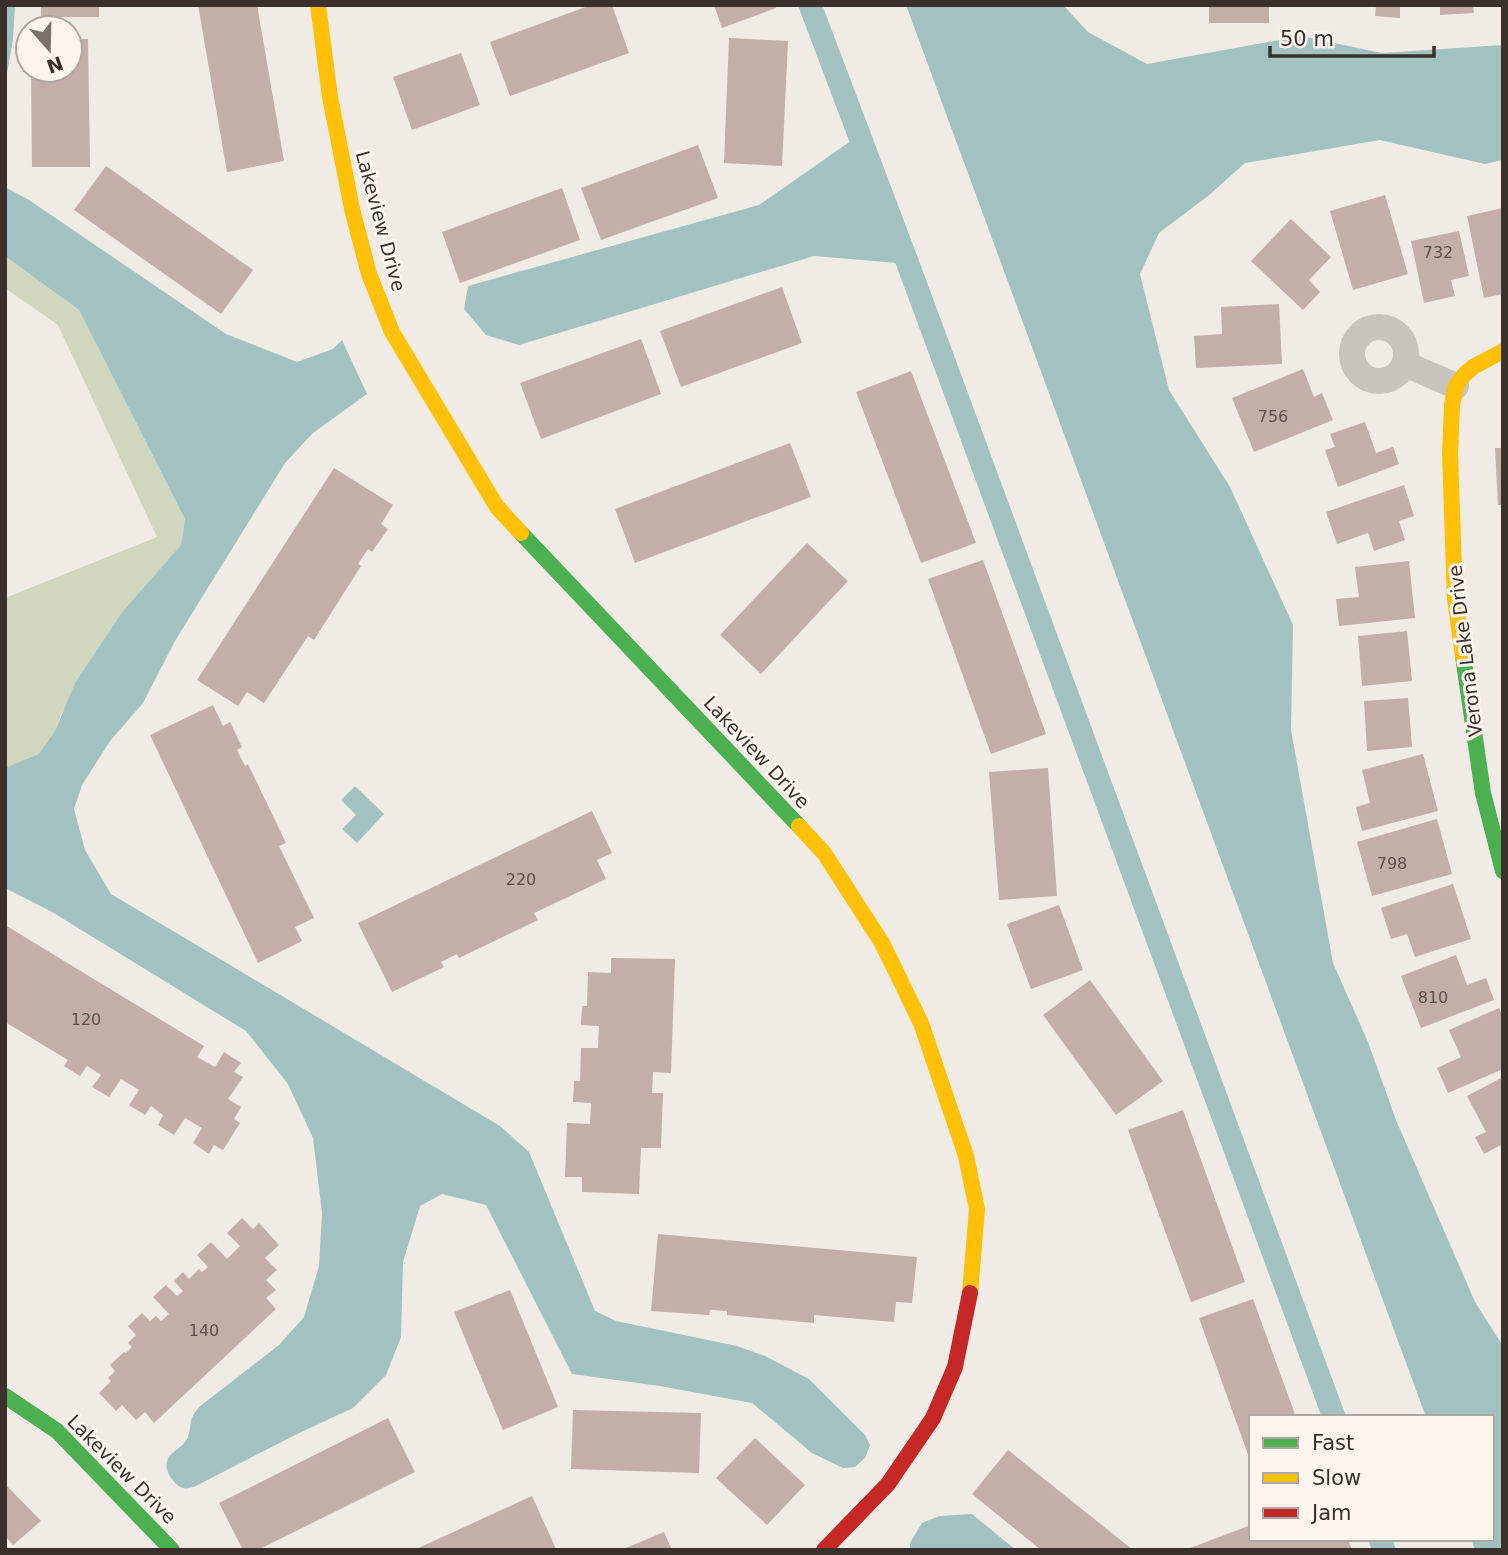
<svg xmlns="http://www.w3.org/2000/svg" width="1508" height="1555" viewBox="0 0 1508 1555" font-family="'DejaVu Sans',sans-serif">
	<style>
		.green { fill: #d1d6bf }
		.water { fill: #a1c2c1 }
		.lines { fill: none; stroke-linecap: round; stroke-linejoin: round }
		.canal { stroke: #a1c2c1; stroke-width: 23 }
		.building { fill: #c3afa7 }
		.street { stroke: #c9c3be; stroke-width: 26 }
		.fast { stroke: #4caf50; stroke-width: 16 }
		.slow { stroke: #ffc107; stroke-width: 16 }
		.jam { stroke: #c62828; stroke-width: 16 }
		.labels { text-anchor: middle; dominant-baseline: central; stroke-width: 6; stroke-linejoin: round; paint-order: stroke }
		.number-label { font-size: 16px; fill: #5d504a }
		.street-label { font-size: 19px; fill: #3b302b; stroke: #fbf5ee }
	</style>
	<rect width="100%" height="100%" fill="#f0ebe5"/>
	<path class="green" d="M5,256L79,310L185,519L181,545L123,611L61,714L55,731L39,755L5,768V598L157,537L58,325L5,288Z"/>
	<path class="water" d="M5,5H15L13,40L5,84Z
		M906,5H1063L1088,32L1147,64L1301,36L1382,53L1503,45V160L1485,164L1380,140L1245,163L1208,196L1159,233L1140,274L1169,390L1230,487L1293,625L1291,730L1333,963L1368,1042L1396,1120L1475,1302L1503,1346V1550H1475L1471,1539H1492V1417H1426Z
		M858,136L908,264L814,256L519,345L486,335L464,309L468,286L759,205Z
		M5,187L29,200L226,334L297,362L333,349L342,340L367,394L313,433L285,463L175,641L143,703L110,741L82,785L74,809L85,850L111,894L500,1126L529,1152L595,1311L616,1321L737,1346L765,1356L809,1379L865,1435L870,1445L865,1458L855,1467L843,1468L812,1453L752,1403L660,1386L572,1374L486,1205L442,1194L420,1206L403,1262L401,1337L386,1375L353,1408L295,1435L194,1487C189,1488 187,1489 183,1488C175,1486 164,1471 167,1462C169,1451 184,1448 188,1437C193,1422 187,1422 199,1407L279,1345L304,1317L319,1266L322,1213L313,1138L288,1084L246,1031L52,912L5,888V768L39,754L55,731L75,683L123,611L181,545L185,519L79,310L5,256Z
		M355,786L384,814L357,843L342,829L356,815L341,800Z
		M972,1514L1016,1550H910V1543L922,1523L939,1516Z"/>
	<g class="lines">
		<path class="canal" d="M810,5L908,264L1334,1417
			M1380,1539L1384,1550"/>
	</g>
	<path class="building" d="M41,5H99V17H41Z
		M198,5H257L284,161L227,172Z
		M591,5H612L629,53L510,96L490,42Z
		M714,5H775L776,8L722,28Z
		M1209,5H1269V23H1209Z
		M1376,5H1400V18L1375,16Z
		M1440,5H1473L1474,13L1440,15Z
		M729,38L788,41L782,166L724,163Z
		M70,39H88L90,167H32L31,70H70Z
		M461,53L480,105L412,130L393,77Z
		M698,145L718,198L601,240L581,188Z
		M106,166L253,270L221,314L74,210Z
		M562,188L580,240L460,283L442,232Z
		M1385,195L1408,274L1353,290L1330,211Z
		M1503,208V294L1484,298L1467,216Z
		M1291,219L1331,257L1309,280L1320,292L1303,310L1251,261Z
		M1459,231L1469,276L1451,280L1455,296L1424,303L1411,241Z
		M782,287L802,343L681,387L660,331Z
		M1279,304L1282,364L1196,368L1194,336L1222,334L1221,307Z
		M641,339L661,394L541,439L520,383Z
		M1303,369L1314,397L1322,393L1333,420L1254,452L1232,398Z
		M911,371L976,543L921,563L856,392Z
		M1365,422L1376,453L1393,447L1399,464L1338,487L1325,450L1335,447L1330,434Z
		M790,443L811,497L635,563L615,509Z
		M1495,448H1503V505H1498Z
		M334,468L393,505L381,524L388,529L372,552L368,549L358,564L361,566L314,640L308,636L264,703L247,692L238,706L197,680Z
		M1404,485L1414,516L1399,521L1405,540L1374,551L1368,533L1337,544L1326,512Z
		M807,543L848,581L761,674L720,635Z
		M983,560L1046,734L991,754L928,579Z
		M1409,561L1415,618L1339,626L1336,599L1359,597L1355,567Z
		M1407,631L1412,681L1362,686L1358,636Z
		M1408,698L1412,747L1367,751L1364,701Z
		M213,705L223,726L230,722L242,747L237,750L245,766L248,764L286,843L279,846L314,918L295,927L302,941L258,963L150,735Z
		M1423,754L1438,811L1362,831L1356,807L1370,803L1362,770Z
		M1048,768L1057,896L999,900L989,772Z
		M592,811L612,853L597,860L606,879L534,913L538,920L459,958L457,954L441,962L444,967L392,992L358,923Z
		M1437,819L1452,874L1372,896L1357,842Z
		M1453,884L1471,939L1415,957L1407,934L1391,939L1381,908Z
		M1059,905L1083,970L1031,989L1007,924Z
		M5,925L204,1046L197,1057L215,1067L224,1052L241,1063L234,1072L243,1077L228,1099L241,1107L234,1119L240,1123L223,1150L214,1145L209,1154L193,1143L202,1128L185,1118L174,1135L158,1125L163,1115L151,1106L145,1115L129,1105L139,1090L121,1079L109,1097L92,1087L101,1075L87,1066L80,1076L64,1066L68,1060L5,1022Z
		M1456,955L1467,985L1486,978L1494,1000L1421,1028L1401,976Z
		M611,958L675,959L671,1073L653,1072L652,1093H663L661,1148H641L639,1194L582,1192V1177H565L567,1123L590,1124L591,1103L573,1102L574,1081H580L581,1048H598L599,1026L581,1025L582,1006H587L588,972L611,973Z
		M1090,980L1163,1081L1116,1115L1043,1015Z
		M1499,1008L1503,1017V1069L1448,1093L1437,1068L1461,1057L1449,1030Z
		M1503,1077V1144L1484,1154L1475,1137L1486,1132L1467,1096Z
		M1183,1110L1245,1282L1191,1302L1128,1130Z
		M242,1218L253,1229L259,1223L279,1245L265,1258L277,1270L266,1280L276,1290L266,1298L276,1309L154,1423L145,1412L136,1420L122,1405L116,1411L99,1393L111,1381L108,1378L115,1371L110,1365L124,1352L126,1353L132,1347L128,1343L136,1335L128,1326L142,1313L150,1321L156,1316L161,1321L169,1314L153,1297L166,1285L177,1296L183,1291L174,1281L183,1272L189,1279L199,1269L202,1272L208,1267L197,1255L211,1242L227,1259L240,1246L227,1233Z
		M658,1234L917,1257L912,1303L896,1302L894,1322L814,1315V1323L727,1315V1311L710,1310L709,1315L651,1311Z
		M510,1290L558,1407L503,1430L454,1312Z
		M1253,1299L1296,1417H1251L1250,1460L1199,1318Z
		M573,1410L701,1413L699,1473L571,1469Z
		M388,1418L415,1472L258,1550H243L219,1503Z
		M755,1438L805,1485L767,1525L716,1478Z
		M1008,1450L1133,1550H1041L972,1494Z
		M5,1484L41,1521L13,1545L5,1536Z
		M532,1496L556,1549L414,1550Z
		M1251,1525V1539H1348L1352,1550H1185Z
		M664,1532L672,1550H621Z"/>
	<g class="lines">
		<path class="street" d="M1352 354a27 27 0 1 1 54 0a27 27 0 1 1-54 0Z
			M1405,364L1456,386"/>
		<path class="fast" d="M521,533L799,826
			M1463,656L1483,793L1503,871
			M5,1396L57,1431L172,1550"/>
		<path class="slow" d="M318,5L330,97L352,209L369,274L392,332L497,507L521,533
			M1463,656L1455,599L1450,454L1452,405L1456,386L1464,375L1473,367L1503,351
			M799,826L824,853L882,943L921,1023L966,1156L977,1209L970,1293"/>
		<path class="jam" d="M824,1550L888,1484L933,1418L955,1367L970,1293"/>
	</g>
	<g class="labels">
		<g class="number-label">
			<text x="1438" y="252">732</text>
			<text x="1273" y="416">756</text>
			<text x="1392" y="863">798</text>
			<text x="521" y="879">220</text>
			<text x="1433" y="997">810</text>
			<text x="86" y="1019">120</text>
			<text x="204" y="1330">140</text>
		</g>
		<g class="street-label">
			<text transform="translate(381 221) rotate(75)">Lakeview Drive</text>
			<text transform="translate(1465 651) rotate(-97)">Verona Lake Drive</text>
			<text transform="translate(757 752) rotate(47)">Lakeview Drive</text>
			<text transform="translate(122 1469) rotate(45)">Lakeview Drive</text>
		</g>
	</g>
	<rect width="1508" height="1555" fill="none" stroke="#3b302b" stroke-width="14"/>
	<rect x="1249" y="1415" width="245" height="126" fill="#fbf5ee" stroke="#aea6a0" stroke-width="2"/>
	<rect x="1263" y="1438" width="35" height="10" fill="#4caf50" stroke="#aea6a0" stroke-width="2"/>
	<text x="1312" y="1450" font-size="21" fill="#3b302b">Fast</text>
	<rect x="1263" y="1473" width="35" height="10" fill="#ffc107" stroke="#aea6a0" stroke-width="2"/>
	<text x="1312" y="1485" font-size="21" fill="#3b302b">Slow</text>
	<rect x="1263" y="1508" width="35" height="10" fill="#c62828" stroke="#aea6a0" stroke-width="2"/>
	<text x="1312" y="1520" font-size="21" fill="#3b302b">Jam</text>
	<g transform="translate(49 49) rotate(160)"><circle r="33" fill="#fbf5ee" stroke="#aea6a0" stroke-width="2"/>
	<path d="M0-5L12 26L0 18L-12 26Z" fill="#7a716c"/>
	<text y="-10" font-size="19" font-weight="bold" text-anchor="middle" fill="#3b302b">N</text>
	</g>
	<path d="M1270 46v10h164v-10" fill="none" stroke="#3b302b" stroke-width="3.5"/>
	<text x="1280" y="46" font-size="21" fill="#3b302b" stroke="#fbf5ee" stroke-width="5" paint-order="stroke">50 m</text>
</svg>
